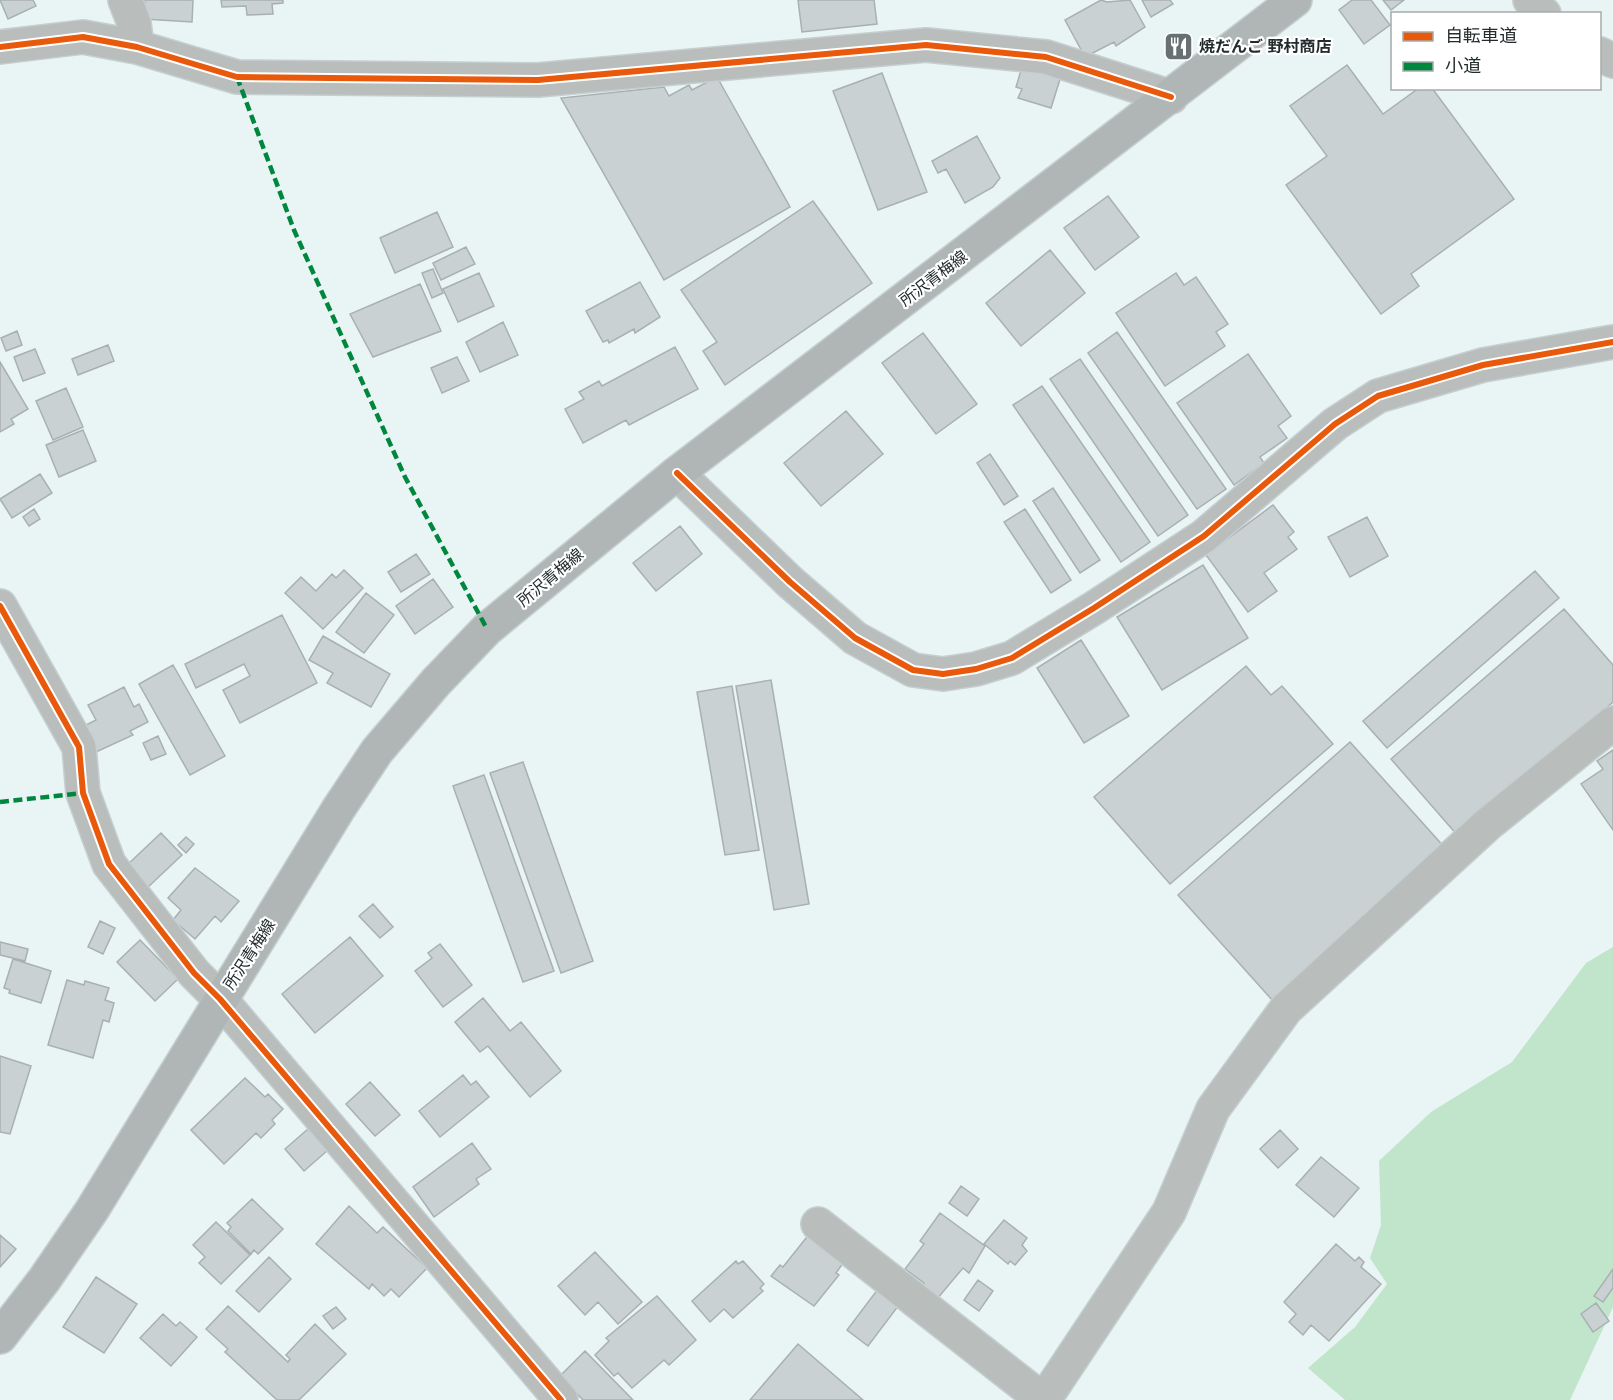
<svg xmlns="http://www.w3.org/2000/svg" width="1613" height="1400" viewBox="0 0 1613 1400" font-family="Quicksand,'Noto Sans JP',sans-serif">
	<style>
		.green { fill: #c0e5ca }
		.building { fill: #c9d1d3; stroke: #a9b0b2; stroke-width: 1.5 }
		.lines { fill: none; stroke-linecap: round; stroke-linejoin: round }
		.minor-casing { stroke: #c6cfd0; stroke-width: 36 }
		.major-casing { stroke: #c6cfd0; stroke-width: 36 }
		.minor { stroke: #b9bdbc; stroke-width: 33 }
		.major { stroke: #b0b6b5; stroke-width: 33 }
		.quiet { stroke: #00873e; stroke-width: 4.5; stroke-dasharray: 9 4.5; stroke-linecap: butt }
		.cycleway-casing { stroke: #fff; stroke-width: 10 }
		.cycleway { stroke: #e8590c; stroke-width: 6 }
		.labels { text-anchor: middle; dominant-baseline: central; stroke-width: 4.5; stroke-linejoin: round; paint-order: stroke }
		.poi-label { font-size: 16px; font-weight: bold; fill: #232b2c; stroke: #fff; text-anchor: start }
		.street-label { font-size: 16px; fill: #232b2c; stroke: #fff }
	</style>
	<rect width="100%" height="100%" fill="#e9f4f5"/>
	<path class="green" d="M1613,947V1307L1570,1400H1345L1308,1368L1355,1327L1387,1284L1370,1258L1381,1225L1379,1161L1431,1112L1512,1062L1586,963Z"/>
	<path class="building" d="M0,0H33L36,6L8,19Z
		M145,0H193L192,22L144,19Z
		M221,0H283V3L272,4L273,14L247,15L246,6L222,7Z
		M798,0H874L877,24L802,32Z
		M1101,0L1107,2L1130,0L1145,27L1116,46L1114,42L1085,57L1065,20Z
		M1142,0H1170L1173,4L1151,17Z
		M1352,0H1371L1390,25L1364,44L1339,10Z
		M1383,0H1404L1391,10Z
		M1347,65L1383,114L1419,88H1432L1514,199L1411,274L1419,286L1381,314L1286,185L1327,156L1290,106Z
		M1022,67L1061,76L1051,108L1018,98L1022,89L1016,87Z
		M882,73L927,192L878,210L833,91Z
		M717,77L790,207L664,280L561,98L664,87L669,96L689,85L692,90Z
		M977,136L1000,178L993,187L965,203L946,169L938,173L932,161Z
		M1108,196L1139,237L1095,270L1064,228Z
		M813,201L872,283L725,385L703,351L717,342L681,290Z
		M437,212L453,247L395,273L380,238Z
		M466,247L475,264L441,280L433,263Z
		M1050,250L1085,293L1021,346L986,303Z
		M433,269L443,293L432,298L422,273Z
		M479,273L494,306L458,322L443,289Z
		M1176,273L1184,285L1196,277L1228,324L1216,332L1225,346L1165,386L1116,313Z
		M640,282L660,317L635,333L634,329L609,343L608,340L603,342L586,311Z
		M420,284L441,331L373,357L350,314Z
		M503,322L518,355L480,372L466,342Z
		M17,331L22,345L6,351L1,338Z
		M1117,332L1226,489L1197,509L1088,353Z
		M923,333L977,404L936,434L882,363Z
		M108,345L114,361L78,375L72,359Z
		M675,347L698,389L629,425L626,420L583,443L565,409L584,399L579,392L599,381L602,386Z
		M35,349L45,373L23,381L14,357Z
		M1248,354L1291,416L1278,426L1287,438L1260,457L1264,463L1234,485L1177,403Z
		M457,357L469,381L442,393L431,368Z
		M1080,359L1188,515L1158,536L1050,379Z
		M0,362L28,409L11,419L14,424L0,432Z
		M1042,386L1150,542L1121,562L1013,405Z
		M66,388L83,427L53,440L36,401Z
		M846,411L883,454L821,506L784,463Z
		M83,430L96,461L59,477L46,445Z
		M990,454L1018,496L1004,505L977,463Z
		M40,474L52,493L12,518L0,499Z
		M1053,488L1100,560L1080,573L1033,501Z
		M1273,505L1294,532L1288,537L1297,549L1264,573L1277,591L1248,612L1206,555Z
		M34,509L40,519L29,526L23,517Z
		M1025,509L1071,580L1051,593L1004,522Z
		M1367,517L1388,556L1350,577L1328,537Z
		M680,526L702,554L656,591L633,563Z
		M416,554L430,574L401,592L388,572Z
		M1203,565L1248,638L1162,690L1117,617Z
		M344,570L363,588L323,629L285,593L301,577L316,591L332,574L336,578Z
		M1535,571L1559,598L1387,748L1363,721Z
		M433,579L453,607L415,634L396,606Z
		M366,593L394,615L364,653L336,632Z
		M1564,609L1613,665V702L1458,836L1391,759Z
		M282,615L317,683L240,723L223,690L250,676L244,664L196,688L185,664Z
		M323,636L390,674L371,707L327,683L333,673L309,660Z
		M1081,640L1129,716L1084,743L1037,668Z
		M173,665L225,756L190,775L139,684Z
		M1246,666L1271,695L1282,686L1333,744L1170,884L1094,797Z
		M771,680L809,904L774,910L736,686Z
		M732,686L759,850L725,855L697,692Z
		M124,687L134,707L139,704L148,722L130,731L133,735L96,752L84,726L96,720L88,705Z
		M158,736L166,754L151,760L143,743Z
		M1350,742L1446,849L1274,1002L1178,895Z
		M1613,750V830L1581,784L1603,769L1597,761Z
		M523,762L593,961L561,973L490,773Z
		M484,775L554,971L523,982L453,786Z
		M161,833L182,855L146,889L125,867Z
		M186,837L194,844L186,853L178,845Z
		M195,868L239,901L221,922L215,916L195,939L173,920L181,910L168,898Z
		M373,904L393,927L380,938L359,916Z
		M100,921L115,928L103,954L88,947Z
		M350,937L383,976L315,1033L282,994Z
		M140,940L178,979L155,1001L117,962Z
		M0,942L28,949L25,961L0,955Z
		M440,944L472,985L443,1007L415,971L432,958L428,953Z
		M13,959L51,971L41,1003L9,993L10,990L4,988Z
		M67,980L84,985L85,981L109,988L105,1000L114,1003L109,1022L103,1020L93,1058L48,1045Z
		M483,998L510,1031L521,1022L561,1071L530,1097L488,1046L480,1052L455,1022Z
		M0,1056L31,1066L10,1134L0,1132Z
		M463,1075L471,1085L476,1081L489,1097L440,1137L419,1111Z
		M245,1078L265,1097L268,1094L283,1109L272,1120L275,1124L261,1138L256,1133L224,1164L191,1130Z
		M370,1082L400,1115L375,1136L346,1104Z
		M308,1129L328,1150L304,1171L285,1149Z
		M1280,1130L1298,1149L1278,1168L1260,1149Z
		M472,1143L491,1169L476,1179L479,1184L434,1217L413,1187Z
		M1321,1157L1359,1188L1334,1217L1296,1185Z
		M961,1186L979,1199L967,1216L949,1203Z
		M252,1199L283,1229L258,1254L254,1250L251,1254L228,1231L231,1227L227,1223Z
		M349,1206L377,1233L383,1227L427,1268L399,1297L391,1289L384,1296L372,1284L369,1289L316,1244Z
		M940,1213L985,1246L969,1273L963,1268L937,1299L921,1287L924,1283L905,1269L924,1244L920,1241Z
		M1004,1220L1027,1238L1022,1245L1027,1251L1015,1265L1010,1261L1008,1264L984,1244Z
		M216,1222L250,1255L221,1284L199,1263L205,1257L193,1245Z
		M810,1233L846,1259L836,1273L839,1275L814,1306L771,1276L780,1265L783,1267Z
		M0,1235L16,1249L0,1267Z
		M1336,1244L1355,1261L1359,1257L1364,1262L1361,1267L1381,1284L1329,1341L1311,1325L1303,1335L1289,1322L1296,1314L1284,1302Z
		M595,1252L642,1302L618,1324L598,1302L585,1315L558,1286Z
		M269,1257L291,1279L259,1312L236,1291Z
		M736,1261L738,1264L743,1261L764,1284L760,1288L763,1291L733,1318L724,1309L710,1322L692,1301Z
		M1613,1269V1288L1603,1302L1594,1296Z
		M96,1277L137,1304L104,1353L63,1327Z
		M978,1280L993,1291L979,1311L964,1300Z
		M878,1289L899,1305L868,1346L847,1330Z
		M657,1296L696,1340L669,1365L664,1360L632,1388L618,1373L614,1376L595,1355L609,1341L606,1338Z
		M1596,1303L1609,1321L1593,1332L1581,1314Z
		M228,1306L288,1362L290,1359L286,1355L315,1324L346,1354L299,1400H277L225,1352L228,1349L206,1329Z
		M336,1307L346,1319L333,1329L323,1316Z
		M163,1314L176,1326L180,1322L197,1337L171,1366L140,1338Z
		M798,1344L863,1400H750Z
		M585,1351L633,1400H583L560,1376Z"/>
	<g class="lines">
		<defs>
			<path id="minor" d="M125,0L134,23L137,47
				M1530,0L1544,14
				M0,47L83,37L137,47L237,77L538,80L926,45L1046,57L1171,97
				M1600,54L1613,61
				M677,473L790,582L855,638L913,670L943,674L976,669L1012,658L1094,608L1204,536L1335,424L1378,396L1483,365L1613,342
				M0,606L79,747L83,793L109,864L194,973L220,999L561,1400
				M818,1224L1043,1400
				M1044,1400L1169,1212L1213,1109L1286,1009L1488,824L1613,723"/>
			<path id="major" d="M0,1337L44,1280L92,1210L339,808L377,751L436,682L487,629L677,473L1295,0"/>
		</defs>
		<use href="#minor" class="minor-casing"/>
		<use href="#major" class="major-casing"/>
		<use href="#minor" class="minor"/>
		<use href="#major" class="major"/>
		<path class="quiet" d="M237,77L294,230L405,477L487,629
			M0,802L83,793"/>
		<defs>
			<path id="cycleway" d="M0,47L83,37L137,47L237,77L538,80L926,45L1046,57L1171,97
				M677,473L790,582L855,638L913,670L943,674L976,669L1012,658L1094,608L1204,536L1335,424L1378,396L1483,365L1613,342
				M0,606L79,747L83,793L109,864L194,973L220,999L561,1400"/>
		</defs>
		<use href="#cycleway" class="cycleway-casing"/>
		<use href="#cycleway" class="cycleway"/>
	</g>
	<defs>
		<symbol id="restaurant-square" viewBox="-11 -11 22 22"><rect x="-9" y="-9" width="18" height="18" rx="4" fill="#687172" stroke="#fff"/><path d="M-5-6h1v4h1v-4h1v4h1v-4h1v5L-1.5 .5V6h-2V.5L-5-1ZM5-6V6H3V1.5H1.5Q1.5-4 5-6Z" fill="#fff"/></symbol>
	</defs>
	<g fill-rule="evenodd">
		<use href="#restaurant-square" x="1162" y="30" width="33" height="33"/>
	</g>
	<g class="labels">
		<g class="poi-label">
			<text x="1199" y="46">焼だんご 野村商店</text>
		</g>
		<g class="street-label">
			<text transform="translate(933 278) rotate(-37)">所沢青梅線</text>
			<text transform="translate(550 577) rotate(-40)">所沢青梅線</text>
			<text transform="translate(249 954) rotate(-57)">所沢青梅線</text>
		</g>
	</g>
	<rect x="1391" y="12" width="210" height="78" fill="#ffffff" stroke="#a7aaab" stroke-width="1.5"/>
	<rect x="1403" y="32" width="30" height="9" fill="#e8590c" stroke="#a7aaab" stroke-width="1.5"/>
	<text x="1445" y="42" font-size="18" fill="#232b2c">自転車道</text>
	<rect x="1403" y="62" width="30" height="9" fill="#00873e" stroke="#a7aaab" stroke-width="1.5"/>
	<text x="1445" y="72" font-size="18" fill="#232b2c">小道</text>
</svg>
